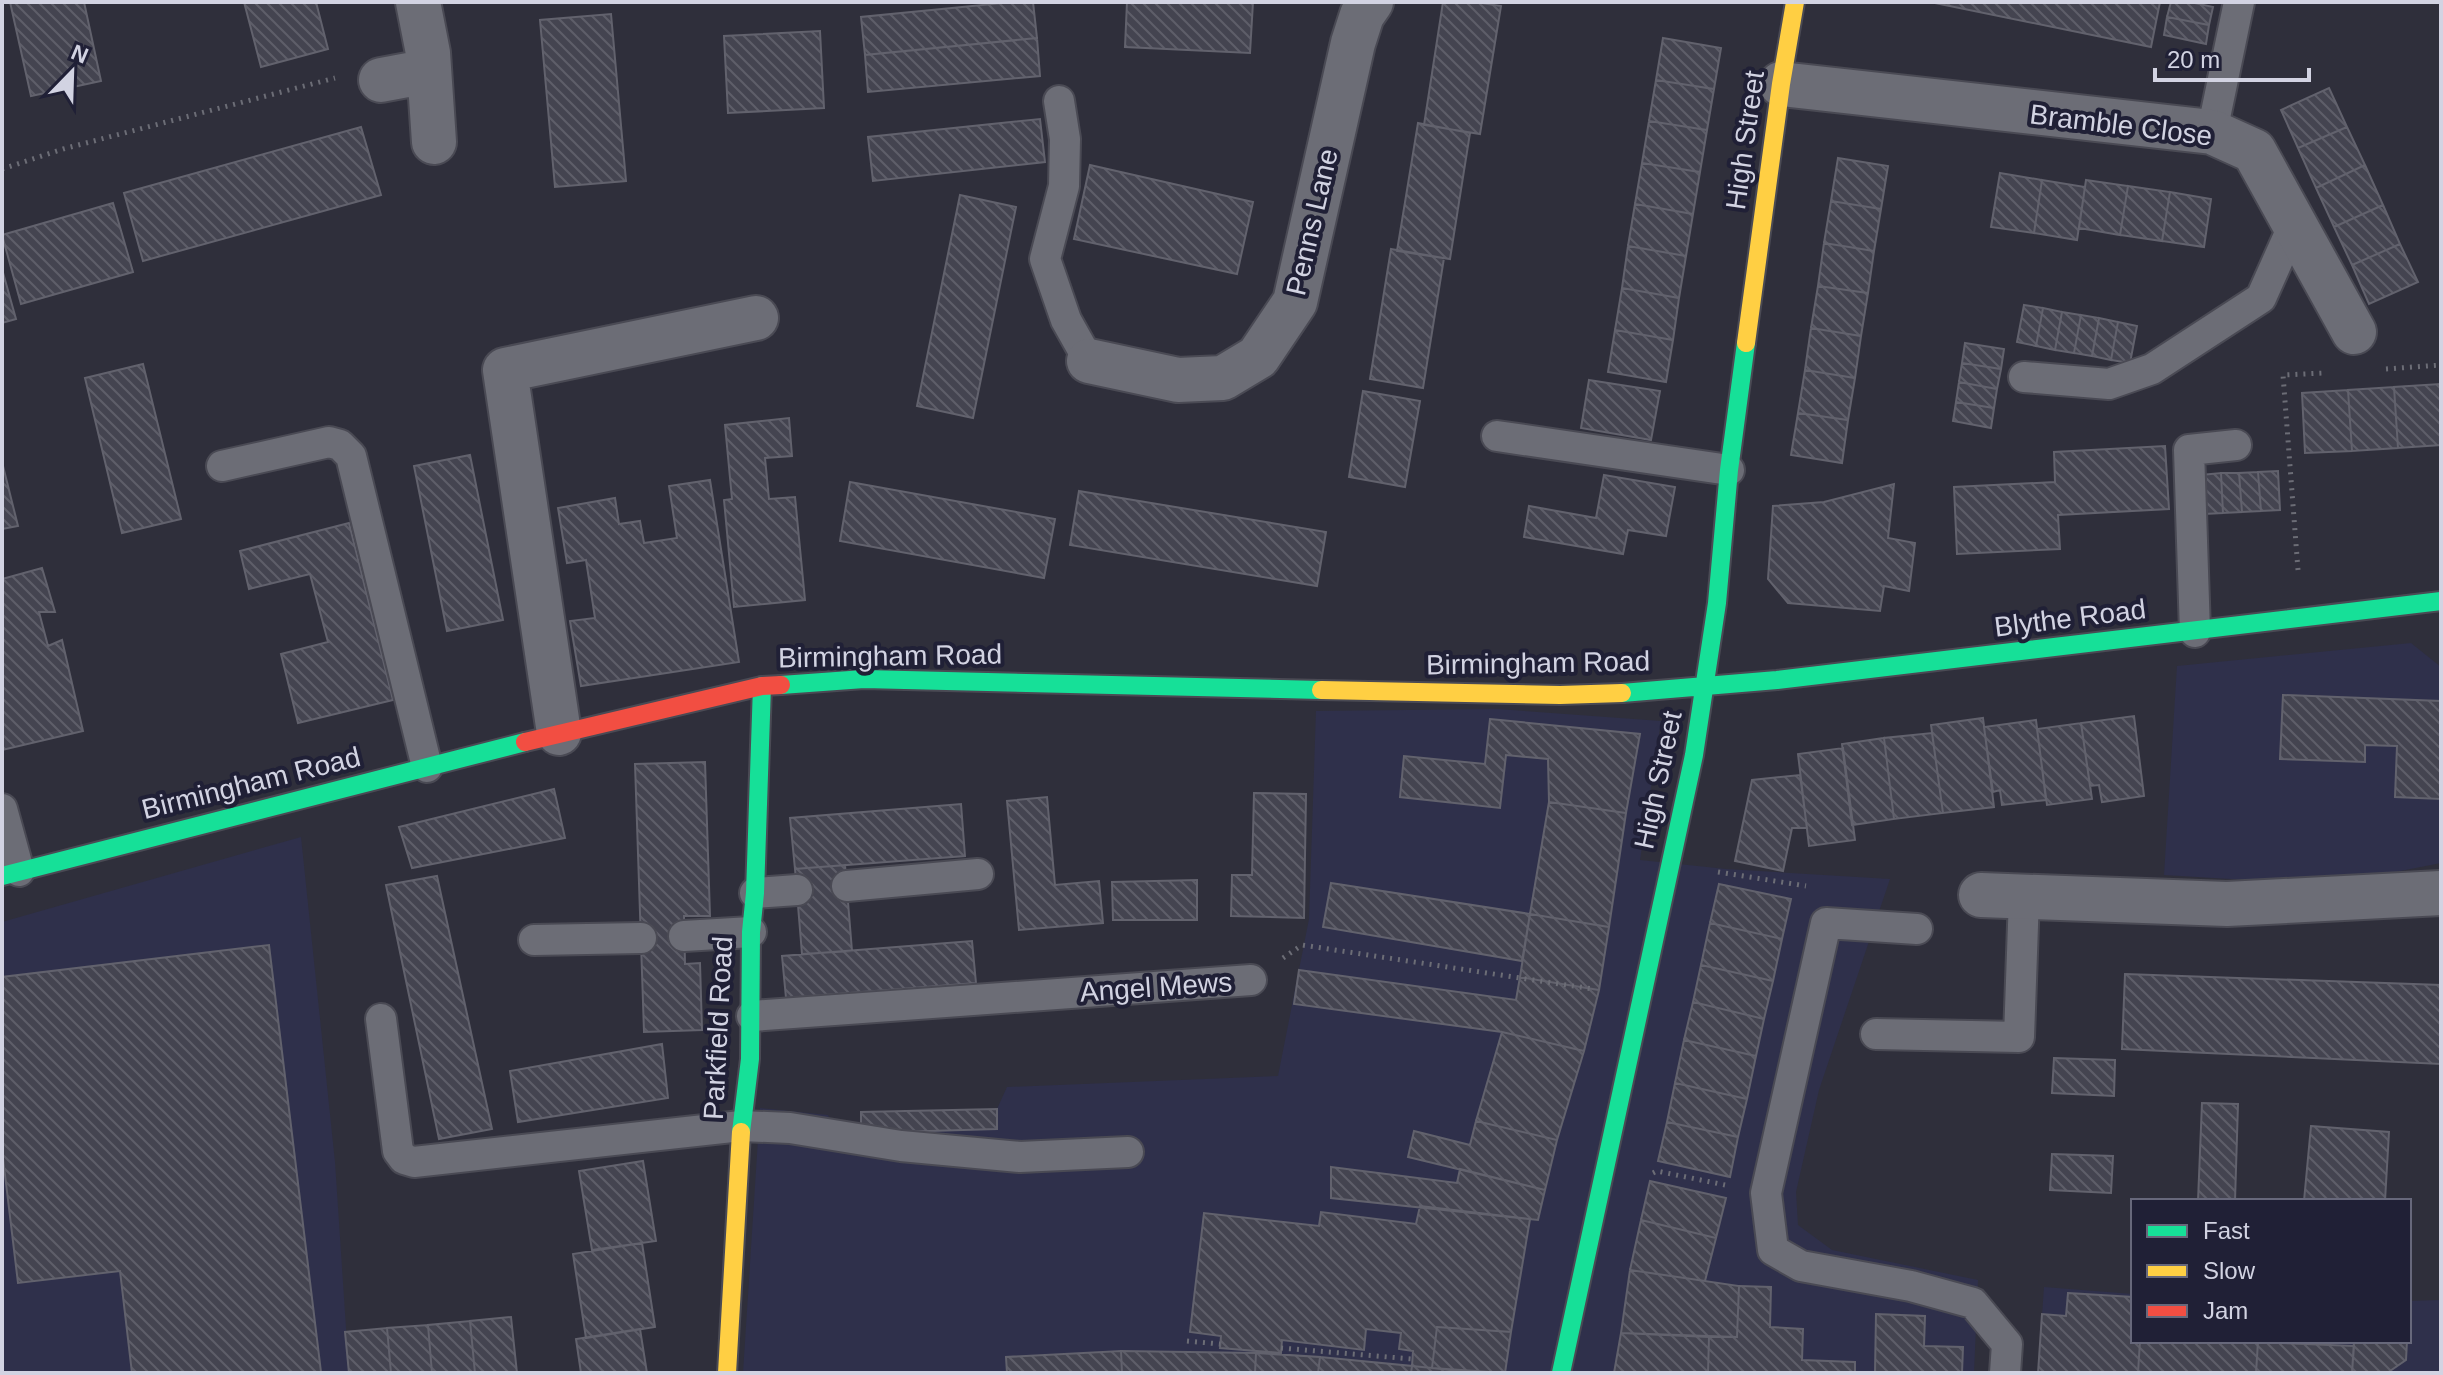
<svg xmlns="http://www.w3.org/2000/svg" width="2443" height="1375" viewBox="0 0 2443 1375" font-family="Arial,sans-serif">
	<style>
		.built { fill: #2f304b }
		.building { fill: url(#building-back-hatch); stroke: #62626d; stroke-width: 2 }
		.lines { fill: none; stroke-linecap: round; stroke-linejoin: round }
		.lane-casing { stroke: #4a4a54; stroke-width: 34 }
		.street-casing { stroke: #4a4a54; stroke-width: 48 }
		.fast-casing { stroke: #4a4a54; stroke-width: 22 }
		.slow-casing { stroke: #4a4a54; stroke-width: 22 }
		.jam-casing { stroke: #4a4a54; stroke-width: 22 }
		.path { stroke: #6c6d76; stroke-width: 5; stroke-dasharray: 2 6; stroke-linecap: butt }
		.lane { stroke: #6c6d76; stroke-width: 30 }
		.street { stroke: #6c6d76; stroke-width: 44 }
		.fast { stroke: #16e098; stroke-width: 18 }
		.slow { stroke: #ffcf43; stroke-width: 18 }
		.jam { stroke: #f24e42; stroke-width: 18 }
		.labels { text-anchor: middle; dominant-baseline: central; stroke-width: 8; stroke-linejoin: round; paint-order: stroke }
		.street-label { font-size: 28px; fill: #d2d3e2; stroke: #202036 }
	</style>
	<defs>
		<pattern id="building-back-hatch" width="6" height="6" patternUnits="userSpaceOnUse" patternTransform="scale(2)"><rect width="6" height="6" fill="#444450"/><path d="M-1 5l2 2M0 0l6 6M5-1l2 2" fill="none" stroke="#5e5e69"/></pattern>
	</defs>
	<rect width="100%" height="100%" fill="#2f2f3b"/>
	<path class="built" d="M2411,643L2441,667V863L2329,885L2164,875L2177,666Z
		M1497,709L1661,721L1640,860L1726,869L1890,879L1819,1090L1796,1192L1798,1225L1832,1250L1978,1280L1974,1373H743L760,1108L828,1115L834,1127L997,1129V1109L1007,1087L1278,1076L1309,919L1316,711Z
		M301,837L335,1162L349,1373H2V922Z
		M2044,1287L2133,1294V1341H2409V1301L2441,1300V1373H2038Z"/>
	<path class="building" d="M10,2H84L101,81L31,96Z
		M244,2H316L328,49L261,67Z
		M1013,2H1033L1037,38L865,55L861,17Z
		M1127,2H1253L1250,53L1125,47Z
		M1443,2H1475L1501,6L1480,134L1424,125Z
		M1930,2H2160L2151,47Z
		M2171,2H2190L2213,7L2209,25L2167,17Z
		M611,14L626,181L555,187L540,20Z
		M2167,17L2209,25L2206,44L2164,35Z
		M820,31L824,108L728,113L724,36Z
		M1037,38L1040,76L868,92L865,55Z
		M1663,38L1721,48L1714,89L1656,80Z
		M1656,80L1714,89L1707,130L1649,121Z
		M2329,88L2347,127L2298,148L2281,110Z
		M1040,119L1045,162L873,181L868,137Z
		M1649,121L1707,130L1700,172L1642,163Z
		M1418,123L1470,133L1450,259L1397,251Z
		M361,127L381,195L143,261L124,193Z
		M2347,127L2365,165L2316,188L2298,148Z
		M1838,158L1888,166L1881,209L1831,201Z
		M1642,163L1700,172L1693,214L1635,204Z
		M1090,165L1253,202L1237,274L1074,239Z
		M2365,165L2383,205L2334,227L2316,188Z
		M2000,173L2042,180L2034,233L1991,227Z
		M2042,180L2085,187L2077,240L2034,233Z
		M2086,180L2128,186L2120,235L2079,228Z
		M2128,186L2170,192L2162,241L2120,235Z
		M2170,192L2211,199L2204,247L2162,241Z
		M960,195L1016,207L973,418L917,406Z
		M1831,201L1881,209L1874,251L1824,243Z
		M113,203L133,272L21,304L2,235Z
		M1635,204L1693,214L1686,256L1628,246Z
		M2383,205L2400,244L2352,265L2334,227Z
		M1824,243L1874,251L1868,293L1818,286Z
		M2400,244L2418,282L2369,304L2352,265Z
		M1628,246L1686,256L1679,298L1622,288Z
		M1391,249L1444,258L1423,388L1370,379Z
		M2,269L16,319L2,323Z
		M1818,286L1868,293L1861,336L1811,328Z
		M1622,288L1679,298L1673,340L1615,330Z
		M2024,305L2043,308L2036,346L2017,342Z
		M2043,308L2062,312L2055,350L2036,346Z
		M2062,312L2081,315L2074,353L2055,350Z
		M2081,315L2099,318L2092,356L2074,353Z
		M2099,318L2118,322L2111,360L2092,356Z
		M2118,322L2137,326L2130,363L2111,360Z
		M1811,328L1861,336L1855,378L1805,370Z
		M1615,330L1673,340L1666,382L1608,372Z
		M1965,343L2004,349L2001,369L1962,363Z
		M1962,363L2001,369L1997,389L1959,382Z
		M143,364L181,519L122,533L85,378Z
		M1805,370L1855,378L1848,420L1798,413Z
		M1589,380L1660,391L1651,440L1581,428Z
		M1959,382L1997,389L1994,408L1956,402Z
		M2440,384L2441,445L2398,448L2394,387Z
		M2394,387L2398,448L2352,451L2348,390Z
		M2348,390L2352,451L2305,453L2302,393Z
		M1363,391L1420,401L1405,487L1349,477Z
		M1956,402L1994,408L1991,428L1953,421Z
		M1798,413L1848,420L1842,463L1791,455Z
		M789,418L792,456L765,458L769,499L795,497L805,600L734,607L724,500L732,499L725,425Z
		M2165,446L2169,509L2058,515L2060,549L1957,554L1954,487L2055,482L2054,452Z
		M470,455L503,620L447,631L414,466Z
		M2,462L18,526L2,529Z
		M2278,471L2280,510L2261,511L2258,472Z
		M2258,472L2261,511L2242,512L2239,473Z
		M2221,473L2223,513L2204,514L2201,475Z
		M2221,473H2239L2242,512L2223,513Z
		M1604,475L1675,487L1666,536L1628,530L1623,554L1524,537L1529,506L1596,518Z
		M710,480L739,662L581,686L570,621L595,618L586,560L567,563L558,508L615,498L619,524L640,521L644,543L677,538L669,486Z
		M850,482L1055,519L1044,578L840,541Z
		M1894,484L1888,538L1915,543L1909,591L1884,586L1880,611L1788,603L1768,579L1773,506L1824,502Z
		M1079,491L1326,532L1317,586L1070,545Z
		M349,523L393,700L298,723L281,654L328,642L310,574L249,589L240,551Z
		M42,568L55,612H39L48,646L62,640L83,731L2,750V579Z
		M2283,695L2441,701V799L2395,797L2397,746L2365,745V762L2280,759Z
		M2134,716L2144,796L2102,802L2099,785L2090,786L2081,723Z
		M1983,718L1994,807L1943,813L1931,725Z
		M1490,719L1640,734L1626,813L1549,802L1548,759L1506,755L1500,808L1400,797L1404,756L1485,764Z
		M2036,720L2046,800L2002,805L2000,790L1993,792L1984,727Z
		M2081,723L2092,799L2047,805L2037,729Z
		M1932,733L1943,813L1894,819L1884,738Z
		M1884,738L1894,819L1852,825L1842,744Z
		M1843,748L1855,840L1809,846L1798,754Z
		M705,762L710,916H684L685,964L700,963L702,1030L644,1032L635,764Z
		M1800,775L1807,828H1792L1783,871L1735,861L1752,780Z
		M554,789L565,838L412,868L399,827Z
		M1254,793L1306,794L1304,918L1231,916L1232,875H1252Z
		M1047,797L1055,885L1099,881L1103,923L1019,930L1007,801Z
		M1549,802L1626,813L1609,927L1530,914Z
		M961,804L965,856L795,869L790,818Z
		M845,865L852,951L802,954L795,869Z
		M437,876L492,1129L439,1139L386,885Z
		M1197,880V920H1113L1112,882Z
		M1331,883L1530,914L1522,961L1323,927Z
		M1719,884L1791,899L1782,939L1710,923Z
		M1530,914L1609,927L1599,990L1520,977Z
		M1710,923L1782,939L1773,981L1701,965Z
		M972,941L976,983L786,998L782,956Z
		M269,945L321,1372L132,1373L120,1271L18,1283L2,1150V977Z
		M1701,965L1773,981L1764,1019L1693,1002Z
		M1299,970L1516,1000L1520,977L1599,990L1584,1051L1502,1032L1294,1004Z
		M2125,974L2441,985V1064L2122,1049Z
		M1693,1002L1764,1019L1756,1056L1684,1040Z
		M1502,1032L1584,1051L1557,1140L1476,1121Z
		M1684,1040L1756,1056L1747,1099L1675,1083Z
		M662,1044L668,1098L518,1122L510,1071Z
		M2054,1058L2115,1060L2114,1096L2052,1093Z
		M1675,1083L1747,1099L1738,1137L1667,1122Z
		M2202,1103L2238,1104L2235,1201H2198Z
		M997,1109V1129L861,1133V1112Z
		M1476,1121L1557,1140L1545,1190L1408,1157L1414,1131L1470,1145Z
		M1667,1122L1738,1137L1730,1177L1658,1161Z
		M2311,1126L2389,1132L2385,1201H2304Z
		M2052,1154L2113,1156L2111,1193L2050,1190Z
		M643,1161L656,1241L592,1250L579,1171Z
		M1331,1167L1457,1183L1460,1169L1545,1190L1538,1220L1331,1198Z
		M1650,1181L1726,1198L1716,1238L1641,1220Z
		M1420,1206L1530,1219L1511,1332L1437,1327L1432,1368L1412,1366L1413,1351L1399,1349L1401,1333L1366,1329L1364,1350L1282,1340L1281,1353L1220,1348L1221,1336L1190,1332L1204,1213L1319,1226L1321,1212L1416,1224Z
		M1641,1220L1716,1238L1705,1281L1630,1270Z
		M642,1243L655,1327L586,1338L573,1254Z
		M1630,1270L1739,1286L1737,1337L1621,1333Z
		M1739,1286L1771,1287L1770,1327L1803,1329L1802,1360L1855,1362V1373H1708L1709,1337H1737Z
		M2068,1293L2133,1297V1341H2140L2138,1373H2038L2042,1314L2066,1316Z
		M1876,1314L1925,1316L1924,1346L1963,1347L1962,1373H1875Z
		M511,1317L517,1373H475L470,1321Z
		M470,1321L475,1373H432L428,1325Z
		M428,1325L432,1373H391L387,1328Z
		M1437,1327L1511,1332L1505,1373L1432,1368Z
		M387,1328L391,1373H349L345,1332Z
		M640,1329L647,1373H581L576,1339Z
		M1621,1333L1709,1337L1708,1373H1614Z
		M2140,1341H2258L2256,1373H2138Z
		M2354,1341H2407L2406,1360L2387,1373H2352Z
		M2258,1342L2354,1346L2352,1373H2256Z
		M1121,1351L1122,1373H1007L1006,1357Z
		M1121,1351L1256,1353L1255,1373H1122Z
		M1256,1353L1320,1357L1318,1373H1255Z
		M1320,1357L1412,1366L1411,1373H1318Z
		M1412,1366L1432,1368L1477,1373H1411Z"/>
	<g class="lines">
		<defs>
			<path id="lane" d="M1059,101L1065,139L1064,186L1045,259L1066,320L1089,361
				M2212,132L2239,2
				M2024,377L2109,384L2152,369L2261,298L2294,224
				M1497,436L1729,470
				M222,466L329,442L340,445L351,456L427,767
				M2195,632L2189,450L2236,445
				M2,809L19,871
				M847,886L978,874
				M755,893L797,890
				M1917,929L1826,923L1766,1193L1773,1250L1801,1266L1911,1286L1973,1303L2007,1344L2005,1373
				M684,936L751,932
				M534,940L641,938
				M752,1016L1251,980
				M381,1019L398,1151L404,1159L414,1162L741,1126L790,1128L901,1146L1020,1157L1128,1152
				M1876,1034L2019,1037L2024,897"/>
			<path id="street" d="M418,2L428,53L434,142
				M381,80L429,71
				M1781,84L2212,132L2254,151L2354,332
				M1089,361L1178,380L1223,378L1258,357L1295,302L1353,43L1362,15L1371,2
				M559,733L505,370L756,318
				M1981,895L2227,904L2441,893"/>
			<path id="fast" d="M781,685L864,679L1321,690
				M1622,693L1777,680L2441,601
				M2,876L525,742
				M741,1132L750,1059L751,932L755,893L762,686
				M1561,1373L1694,755L1717,603L1729,470L1746,343"/>
			<path id="slow" d="M1746,343L1781,84L1795,2
				M1321,690L1560,695L1622,693
				M727,1373L741,1132"/>
			<path id="jam" d="M525,742L762,686L781,685"/>
		</defs>
		<use href="#lane" class="lane-casing"/>
		<use href="#street" class="street-casing"/>
		<use href="#fast" class="fast-casing"/>
		<use href="#slow" class="slow-casing"/>
		<use href="#jam" class="jam-casing"/>
		<path class="path" d="M2,169L63,149L335,78
			M2386,369L2441,365
			M2298,570L2283,375L2324,373
			M1718,872L1806,886
			M1283,958L1302,945L1593,989
			M1653,1173L1657,1171L1725,1185
			M1187,1341L1220,1344
			M1281,1348L1412,1359"/>
		<use href="#lane" class="lane"/>
		<use href="#street" class="street"/>
		<use href="#fast" class="fast"/>
		<use href="#slow" class="slow"/>
		<use href="#jam" class="jam"/>
	</g>
	<g class="labels">
		<g class="street-label">
			<text transform="translate(2121 125) rotate(7)">Bramble Close</text>
			<text transform="translate(1745 140) rotate(-82)">High Street</text>
			<text transform="translate(1312 222) rotate(-77)">Penns Lane</text>
			<text transform="translate(2070 618) rotate(-7)">Blythe Road</text>
			<text transform="translate(890 656) rotate(-1)">Birmingham Road</text>
			<text transform="translate(1538 663) rotate(-1)">Birmingham Road</text>
			<text transform="translate(1658 780) rotate(-78)">High Street</text>
			<text transform="translate(251 783) rotate(-14)">Birmingham Road</text>
			<text transform="translate(1156 987) rotate(-4)">Angel Mews</text>
			<text transform="translate(718 1028) rotate(-87)">Parkfield Road</text>
		</g>
	</g>
	<rect width="2443" height="1375" fill="none" stroke="#d2d3e2" stroke-width="8"/>
	<rect x="2131" y="1199" width="280" height="144" fill="#202036" stroke="#67687b" stroke-width="2"/>
	<rect x="2147" y="1225" width="40" height="12" fill="#16e098" stroke="#67687b" stroke-width="2"/>
	<text x="2203" y="1239" font-size="24" fill="#d2d3e2">Fast</text>
	<rect x="2147" y="1265" width="40" height="12" fill="#ffcf43" stroke="#67687b" stroke-width="2"/>
	<text x="2203" y="1279" font-size="24" fill="#d2d3e2">Slow</text>
	<rect x="2147" y="1305" width="40" height="12" fill="#f24e42" stroke="#67687b" stroke-width="2"/>
	<text x="2203" y="1319" font-size="24" fill="#d2d3e2">Jam</text>
	<g transform="translate(72 72) rotate(23)" stroke="#202036" stroke-width="6" paint-order="stroke">
	<path d="M0-6L14 30L0 20L-14 30Z" fill="#d2d3e2"/>
	<text y="-12" font-size="22" font-weight="bold" text-anchor="middle" fill="#d2d3e2">N</text>
	</g>
	<path d="M2155 68v12h154v-12" fill="none" stroke="#d2d3e2" stroke-width="4"/>
	<text x="2167" y="68" font-size="24" fill="#d2d3e2" stroke="#202036" stroke-width="6" paint-order="stroke">20 m</text>
</svg>
